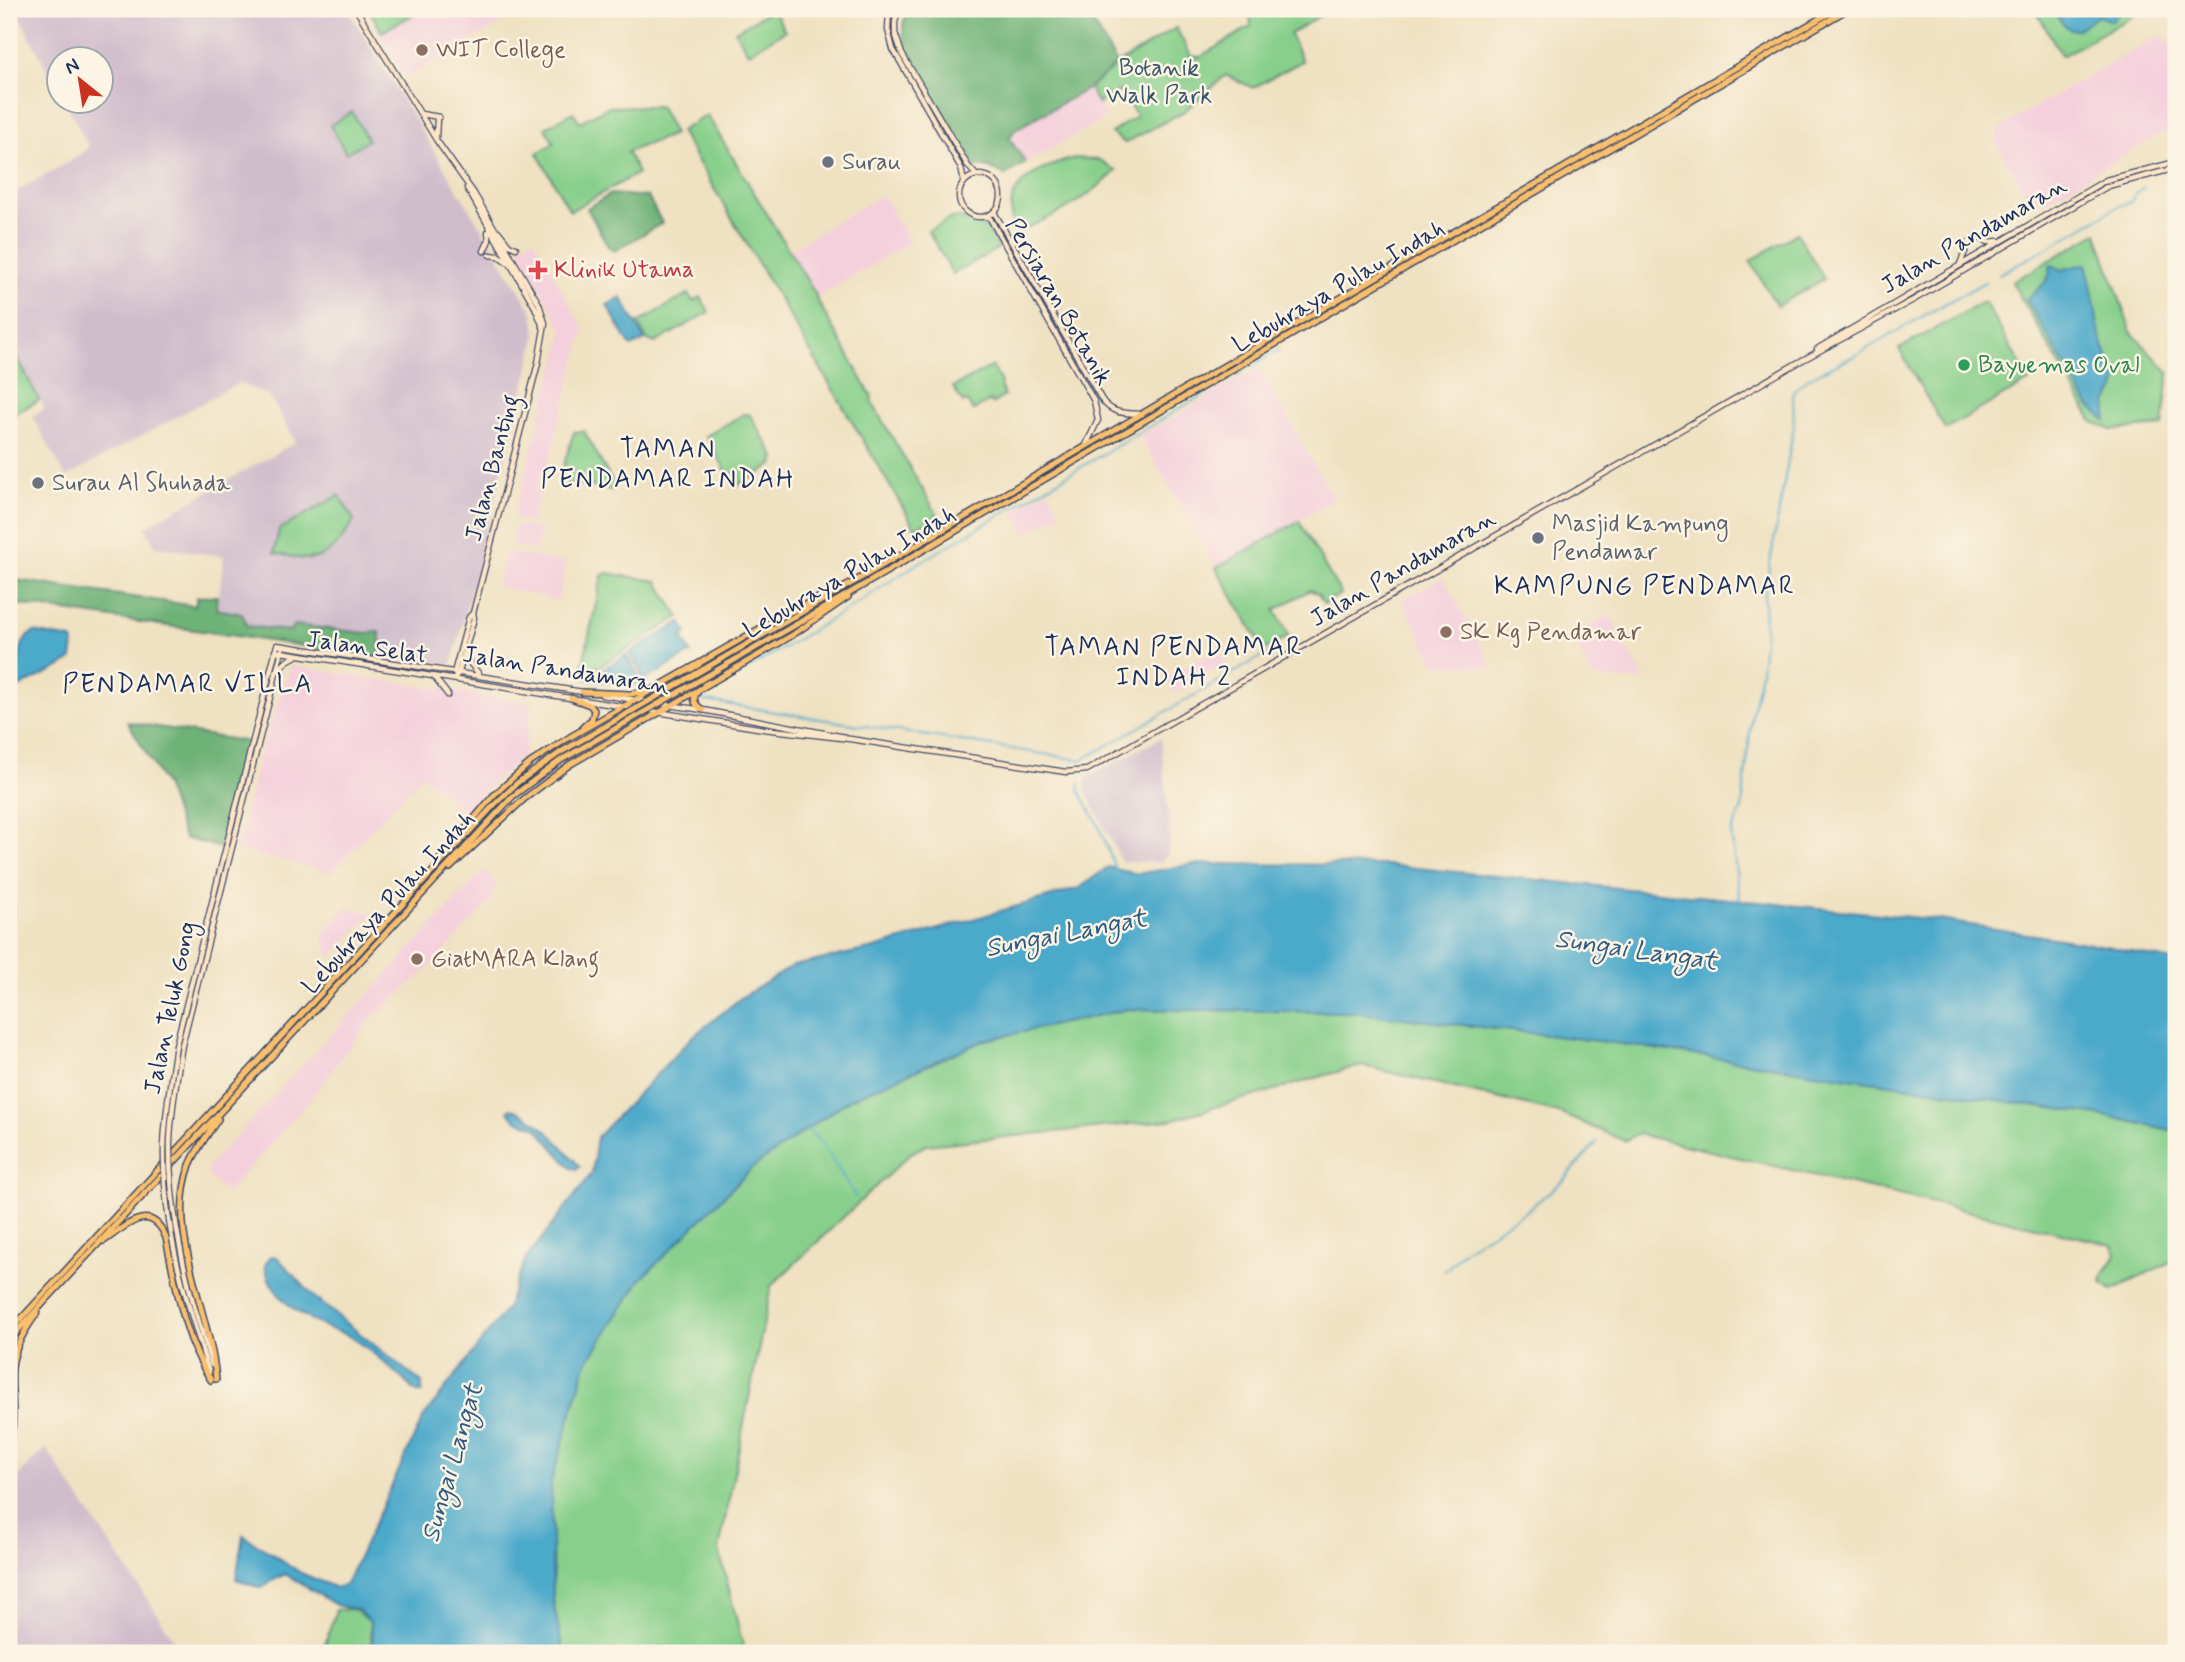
<svg xmlns="http://www.w3.org/2000/svg" width="2185" height="1662" viewBox="0 0 2185 1662" font-family="Mynerve,sans-serif">
	<style>
		.built { fill: #f4cfdc }
		.industrial { fill: #d0bdcc }
		.green { fill: #87cf8b; stroke: #517f74; stroke-width: 2 }
		.forest { fill: #6db277; stroke: #44706a; stroke-width: 2 }
		.water { fill: #4ca9ca; stroke: #346c94; stroke-width: 2 }
		.lines { fill: none; stroke-linecap: round; stroke-linejoin: round }
		.stream { stroke: #4ca9ca; stroke-width: 2 }
		.secondary-casing { stroke: #3b4a6d; stroke-width: 7 }
		.primary-casing { stroke: #3b4a6d; stroke-width: 8 }
		.secondary { stroke: #fde5c5; stroke-width: 4.5 }
		.primary { stroke: #f9bf6d; stroke-width: 5 }
		.secondary-bridge-casing { stroke: #3b4a6d; stroke-width: 7; stroke-linecap: butt }
		.primary-bridge-casing { stroke: #3b4a6d; stroke-width: 8; stroke-linecap: butt }
		.secondary-bridge { stroke: #fde5c5; stroke-width: 4.5 }
		.primary-bridge { stroke: #f9bf6d; stroke-width: 5 }
		.education-dot { fill: #8d6e63; stroke: #fcf5e5; stroke-width: 2.5 }
		.worship-dot { fill: #6b7280; stroke: #fcf5e5; stroke-width: 2.5 }
		.health-dot { fill: #e0444e; stroke: #fcf5e5; stroke-width: 2.5 }
		.leisure-dot { fill: #2e9e5b; stroke: #fcf5e5; stroke-width: 2.5 }
		.labels { text-anchor: middle; dominant-baseline: central; stroke-width: 5; stroke-linejoin: round; paint-order: stroke }
		.education-label { font-size: 24px; fill: #785e54; stroke: #fcf5e5; text-anchor: start }
		.park-label { font-size: 24px; fill: #365769; stroke: #fcf5e5 }
		.worship-label { font-size: 24px; fill: #5b616d; stroke: #fcf5e5; text-anchor: start }
		.street-label { font-size: 24px; fill: #1b2f5e; stroke: #fcf5e5 }
		.health-label { font-size: 24px; fill: #be3a42; stroke: #fcf5e5; text-anchor: start }
		.leisure-label { font-size: 24px; fill: #27864d; stroke: #fcf5e5; text-anchor: start }
		.neighbourhood-label { font-size: 26px; letter-spacing: 2px; fill: #1b2f5e; stroke: #fcf5e5 }
		.water-label { font-size: 26px; font-style: italic; fill: #2c5a84; stroke: #fcf5e5 }
	</style>
	<rect width="100%" height="100%" fill="#fcf5e5"/>
	<filter id="ink" filterUnits="userSpaceOnUse"><feTurbulence type="fractalNoise" baseFrequency=".0143" numOctaves="2"/><feDisplacementMap in="SourceGraphic" scale="14" xChannelSelector="R" yChannelSelector="G"/><feConvolveMatrix kernelMatrix="1 2 1 2 8 2 1 2 1" color-interpolation-filters="sRGB"/></filter>
	<filter id="wash" filterUnits="userSpaceOnUse"><feTurbulence type="fractalNoise" baseFrequency=".00686" numOctaves="4" result="noise"/><feDisplacementMap in="SourceGraphic" scale="28" xChannelSelector="R" yChannelSelector="G"/><feGaussianBlur stdDeviation="1.57" result="paint"/><feColorMatrix in="noise" values="0 0 0 0 0 0 0 0 0 0 0 0 0 0 0 0 0 1.4 0 .05"/><feComposite in="paint" operator="in"/></filter>
	<g filter="url(#wash)">
		<rect width="100%" height="100%" fill="#efe1c1"/>
		<path class="built" d="M366,9H493L501,23L406,78Z
			M2158,36L2165,37L2176,56V125L2044,202L2026,194L1995,141L2000,128Z
			M1089,88L1106,117L1026,163L1008,137L1016,129Z
			M882,195L910,242L816,298L788,251Z
			M534,239L584,330L532,522L513,518L564,332L518,248Z
			M1258,368L1334,499L1216,568L1140,436Z
			M1048,491L1061,514L1026,534L1013,511Z
			M516,524L541,529L536,550L511,545Z
			M505,552L566,563L558,600L497,586Z
			M1443,577L1493,669L1435,664L1402,600Z
			M1609,615L1645,681L1594,678L1570,636Z
			M1218,649L1225,664L1174,693L1165,679Z
			M291,666L532,703L524,755L492,783L466,813L423,775L331,873L312,867L236,850L261,748Z
			M483,871L497,883L489,903L432,965L371,1019L308,1102L227,1193L210,1178L207,1168Z
			M346,908L372,913L331,957L323,937L324,932Z"/>
		<path class="industrial" d="M20,9H347L533,313L536,333L533,351L452,664L442,665L379,657L214,633L224,556L156,547L145,527L296,442L269,396L239,383L66,477L32,416L45,409L13,349L9,351V195L72,160L89,147L65,102H102V60H60L59,92L19,16Z
			M1161,738L1170,832L1168,833L1172,841L1168,844V853L1161,862H1122L1085,789L1086,778Z
			M46,1448L183,1653H9V1485Z"/>
		<path class="green" d="M369,9H423L382,32Z
			M773,9L785,31L748,53L735,31Z
			M1261,9H1331L1290,34L1302,61L1253,88L1226,75L1185,111L1125,143L1111,133L1137,116L1119,91L1098,104L1089,88L1117,64L1176,28L1191,56L1200,57L1251,26L1250,15Z
			M2035,9H2145L2062,56Z
			M657,106L660,107L674,134L627,152L638,173L570,211L537,153L554,143L545,128L573,112L580,122L608,107Z
			M352,112L368,140L346,153L330,125Z
			M707,115L816,295V298L872,397L871,401L938,516L915,528L680,131Z
			M1075,158L1100,160L1116,171C1084,202 1056,215 1015,234C998,185 1035,169 1075,158Z
			M951,218H960L987,227L999,248L953,274L928,231Z
			M1797,233L1824,279L1777,306L1750,261Z
			M2097,233L2131,332L2169,372L2163,426L2112,430L2093,422L2012,282Z
			M688,294L693,301L701,297L709,312L655,343L647,340L638,323Z
			M1984,301L2030,381L1945,429L1899,349Z
			M13,349L39,400L9,417V351Z
			M992,366L1001,382L1000,386L1005,395L992,404L990,401L973,411L967,401L963,403L953,387Z
			M744,414L750,415L775,457L773,465L735,487L706,436Z
			M584,431L614,485L612,490L564,482L560,477L574,432Z
			M339,495L354,520C345,537 329,559 308,559C297,559 285,555 274,553L279,530Z
			M1299,521L1341,594L1324,604L1318,594L1310,590L1275,610L1289,636L1264,650L1216,568Z
			M607,573L657,581L679,617L588,673L581,672L602,576Z
			M1128,1009L1352,1012L1615,1043L2105,1116L2176,1131V1259L2112,1290L2103,1284L2101,1279L2116,1255L2113,1245L1637,1134L1625,1141L1559,1113L1364,1066L1347,1069L1171,1120L926,1145L911,1153L771,1286L719,1550L745,1653H563L553,1600L551,1482L586,1364L640,1280L752,1168L850,1099L985,1040Z
			M354,1609L370,1622L372,1653H322L336,1610Z"/>
		<path class="forest" d="M908,9H1085L1117,64L1089,88L1016,129L1009,138L1026,163L1005,175L986,167H975L904,45L903,24Z
			M611,194L648,197L662,223L614,251L609,248L587,208Z
			M9,579L195,606L197,597L217,596L216,609L242,614L247,626L290,631L294,625L365,633L380,632L379,657L9,603Z
			M128,722L249,742L221,848L184,838L165,785Z"/>
		<path class="water" d="M2054,9H2122L2112,21L2098,16L2077,30H2071L2062,23Z
			M2086,264C2098,302 2093,343 2119,375L2115,389L2107,403V421L2089,406L2026,299C2037,290 2052,281 2050,266L2053,265L2061,270Z
			M621,297L645,340L631,347L607,305Z
			M681,622L687,633L682,637L691,653L645,680L629,653Z
			M34,632L71,639L74,644L72,659L60,667L9,692V684C23,669 14,642 34,632Z
			M626,655L642,681L634,686L586,679Z
			M1194,864L1387,865L1939,920L2111,947L2176,962V1131L2105,1116L1615,1043L1352,1012L1128,1009L985,1040L850,1099L752,1168L640,1280L586,1364L551,1482L553,1600L563,1653H372L373,1636L370,1622L358,1610L336,1605L285,1574L260,1588L236,1579L243,1535L301,1573L336,1588L346,1584L423,1418L506,1309L525,1260L592,1173L597,1137L691,1038L742,997L793,966L874,948L1079,888L1108,867L1136,874Z
			M511,1108C540,1119 561,1145 580,1167L577,1169L571,1168L536,1127L516,1120L508,1111Z
			M271,1256L277,1257L314,1297L422,1383V1393L417,1392C395,1373 374,1351 349,1336C341,1332 331,1330 323,1326C298,1315 269,1294 265,1265Z"/>
		<g class="lines">
			<path class="stream" d="M2175,154L2176,153
				M1999,274L2044,250L2117,207L2132,201L2134,195L2144,187
				M1268,653L1082,760L700,700L709,692L850,608L912,567L1279,350
				M1080,782L1079,790L1098,824L1116,870
				M1740,902L1731,833L1742,809L1752,713L1761,672L1765,629L1764,597L1794,426L1793,391C1811,372 1836,366 1858,354C1900,329 1942,305 1985,282
				M807,1129L820,1141L856,1197
				M1445,1271L1464,1250L1526,1211L1563,1181L1597,1142"/>
		</g>
	</g>
	<g filter="url(#ink)">
		<g class="lines">
			<defs>
				<path id="secondary" d="M356,9L437,141L473,192L539,304L545,323L538,363L473,613L469,617L454,673
					M889,9L888,30L893,49L961,168L964,182
					M899,9L895,22V33L902,54L968,166L976,175
					M421,114L439,117
					M436,138L437,118
					M959 196a21 21 0 1 1 42 0a21 21 0 1 1-42 0Z
					M467,188L535,307L543,327
					M994,212L1102,400C1112,414 1124,413 1141,414
					M988,215L1094,401L1098,420L1086,445
					M498,231L509,245L516,248
					M1976,236L1988,242L1998,241
					M484,251L489,240L488,232
					M490,255L499,256L507,262
					M1960,264L1969,242
					M1817,349L2106,180L2176,162
					M275,651L764,729L850,739L1066,772L1087,770L1799,362L1915,299L2108,186L2176,168
					M465,652L470,663L479,674
					M277,671L287,661L298,655
					M434,677L448,695
					M454,679L459,672L474,618L473,613
					M602,695L703,710L845,737
					M176,1045L277,645L583,692
					M182,1045L282,650
					M195,1309L212,1365
					M190,1310L209,1372"/>
				<path id="primary" d="M785,622L1836,9
					M790,628L1848,9
					M699,666L693,672L702,682H708
					M698,691C691,699 695,705 703,710
					M582,692L631,694L648,690
					M571,698L590,705L594,710L592,719L583,727
					M440,859L493,796L530,763L570,737L782,616L836,589
					M9,863C16,893 16,927 9,957
					M450,868L524,799L569,765L791,636L848,597
					M104,1241C124,1227 151,1200 166,1238C176,1285 184,1339 211,1380
					M9,1332L494,805
					M9,1340L513,796
					M216,1379C210,1311 165,1232 190,1165C197,1148 208,1134 218,1119
					M9,1444C17,1420 10,1393 12,1368C14,1347 25,1330 37,1313"/>
			</defs>
			<use href="#secondary" class="secondary-casing"/>
			<use href="#primary" class="primary-casing"/>
			<use href="#secondary" class="secondary"/>
			<use href="#primary" class="primary"/>
			<defs>
				<path id="secondary-bridge" d="M176,1045C171,1079 165,1112 164,1147C163,1201 174,1259 190,1310
					M182,1045C177,1077 171,1109 170,1142C169,1198 180,1256 195,1309"/>
				<path id="primary-bridge" d="M513,796L561,760L790,628
					M494,805L517,783L561,752L785,622"/>
			</defs>
			<use href="#secondary-bridge" class="secondary-bridge-casing"/>
			<use href="#primary-bridge" class="primary-bridge-casing"/>
			<use href="#secondary-bridge" class="secondary-bridge"/>
			<use href="#primary-bridge" class="primary-bridge"/>
		</g>
	</g>
	<g class="education-dot">
		<circle cx="422" cy="50" r="7"/>
		<circle cx="1446" cy="632" r="7"/>
		<circle cx="417" cy="959" r="7"/>
	</g>
	<g class="worship-dot">
		<circle cx="828" cy="162" r="7"/>
		<circle cx="38" cy="483" r="7"/>
		<circle cx="1538" cy="538" r="7"/>
	</g>
	<path class="health-dot" d="M534.5 259.5h7v7h7v7h-7v7h-7v-7h-7v-7h7z"/>
	<circle class="leisure-dot" cx="1964" cy="365" r="7"/>
	<g class="labels">
		<g class="education-label">
			<text x="436" y="50">WIT College</text>
			<text x="1460" y="632">SK Kg Pendamar</text>
			<text x="431" y="959">GiatMARA Klang</text>
		</g>
		<g class="park-label">
			<text x="1159" y="68">Botanik<tspan x="1159" dy="28">Walk Park</tspan></text>
		</g>
		<g class="worship-label">
			<text x="842" y="162">Surau</text>
			<text x="52" y="483">Surau Al Shuhada</text>
			<text x="1552" y="524">Masjid Kampung<tspan x="1552" dy="28">Pendamar</tspan></text>
		</g>
		<g class="street-label">
			<text transform="translate(1974 236) rotate(-30)">Jalan Pandamaran</text>
			<text transform="translate(1339 287) rotate(-30)">Lebuhraya Pulau Indah</text>
			<text transform="translate(1058 302) rotate(60)">Persiaran Botanik</text>
			<text transform="translate(493 468) rotate(-75)">Jalan Banting</text>
			<text transform="translate(1403 569) rotate(-30)">Jalan Pandamaran</text>
			<text transform="translate(850 573) rotate(-30)">Lebuhraya Pulau Indah</text>
			<text transform="translate(367 648) rotate(8)">Jalan Selat</text>
			<text transform="translate(566 671) rotate(9)">Jalan Pandamaran</text>
			<text transform="translate(389 903) rotate(-47)">Lebuhraya Pulau Indah</text>
			<text transform="translate(171 1008) rotate(-78)">Jalan Teluk Gong</text>
		</g>
		<g class="health-label">
			<text x="554" y="270">Klinik Utama</text>
		</g>
		<g class="leisure-label">
			<text x="1978" y="365">Bayuemas Oval</text>
		</g>
		<g class="neighbourhood-label">
			<text x="668" y="450">TAMAN<tspan x="668" dy="30">PENDAMAR INDAH</tspan></text>
			<text x="1645" y="587">KAMPUNG PENDAMAR</text>
			<text x="1174" y="648">TAMAN PENDAMAR<tspan x="1174" dy="30">INDAH 2</tspan></text>
			<text x="188" y="685">PENDAMAR VILLA</text>
		</g>
		<g class="water-label">
			<text transform="translate(1066 934) rotate(-11)">Sungai Langat</text>
			<text transform="translate(1636 951) rotate(8)">Sungai Langat</text>
			<text transform="translate(453 1463) rotate(-74)">Sungai Langat</text>
		</g>
	</g>
	<rect width="2185" height="1662" fill="none" stroke="#fcf5e5" stroke-width="35"/>
	<g transform="translate(80 80) rotate(330)"><circle r="33" fill="#fcf5e5" stroke="#a2a6af" stroke-width="2"/>
	<path d="M0-5L12 26L0 18L-12 26Z" fill="#c8321e"/>
	<text y="-10" font-size="19" font-weight="bold" text-anchor="middle" fill="#1b2f5e">N</text>
	</g>
</svg>
